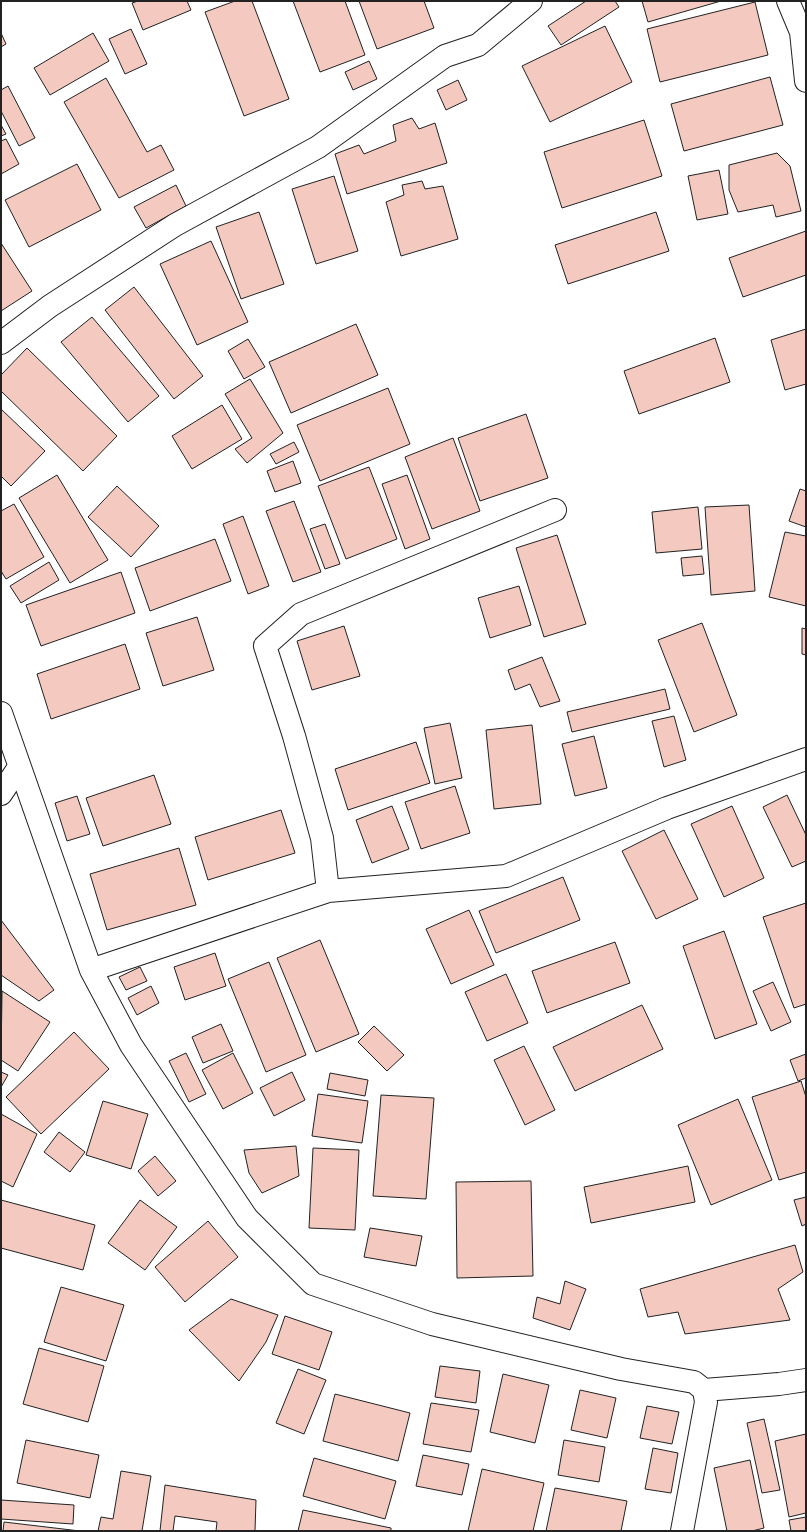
<svg xmlns="http://www.w3.org/2000/svg" width="807" height="1532" viewBox="0 0 807 1532" font-family="Jost,sans-serif">
	<style>
		.building { fill: #f3c9c0; stroke: #222 }
		.lines { fill: none; stroke-linecap: round; stroke-linejoin: round }
		.minor-casing { stroke: #222; stroke-width: 24 }
		.minor { stroke: #fff; stroke-width: 22 }
	</style>
	<rect width="100%" height="100%" fill="#fff"/>
	<path class="building" d="M138,1H187L191,10L143,30L132,3Z
		M235,1H252L289,99L244,116L205,12Z
		M293,1H345L365,55L320,72Z
		M359,1H424L434,28L377,49Z
		M586,1H615L619,7L561,45L548,26Z
		M642,1H721L648,22Z
		M755,2L768,55L660,82L647,29Z
		M605,26L632,82L550,122L522,66Z
		M131,29L147,64L125,74L109,39Z
		M1,33L6,44L1,47Z
		M93,33L109,61L50,95L34,68Z
		M369,61L377,79L353,90L345,72Z
		M770,77L783,125L684,151L671,104Z
		M106,78L147,152L161,145L174,170L119,198L64,102Z
		M458,80L467,100L446,110L437,90Z
		M8,86L35,138L19,146L1,111V90Z
		M412,118L419,129L435,123L447,163L347,194L335,154L359,145L364,154L396,141L393,125Z
		M644,120L662,176L562,208L544,152Z
		M1,125L6,134L1,136Z
		M6,139L19,164L1,174V141Z
		M777,153L790,166L801,211L776,217L773,205L738,212L729,190V165Z
		M77,164L101,210L29,247L5,200Z
		M719,170L728,214L697,220L688,176Z
		M334,176L358,251L316,264L292,189Z
		M422,181L425,189L443,186L458,239L401,256L386,202L404,195L402,185Z
		M176,185L186,206L146,228L134,207Z
		M259,212L284,284L241,299L216,227Z
		M656,212L669,251L568,284L555,245Z
		M806,231V275L743,297L729,258Z
		M211,241L248,322L197,345L160,264Z
		M1,243L32,291L1,311Z
		M134,287L203,376L174,399L105,310Z
		M92,317L159,396L128,422L61,342Z
		M356,324L378,375L291,413L269,362Z
		M806,329V384L785,390L771,340Z
		M715,338L730,382L639,414L624,371Z
		M248,339L265,367L244,379L228,351Z
		M27,348L117,436L83,471L1,391V375Z
		M250,379L283,433L247,463L235,449L252,438L225,394Z
		M388,388L410,444L320,481L297,425Z
		M222,405L242,439L192,469L172,436Z
		M1,409L45,451L11,486L1,476Z
		M526,414L548,478L480,501L458,438Z
		M453,438L480,511L432,529L405,457Z
		M294,442L299,452L276,464L270,454Z
		M293,461L301,483L275,492L267,471Z
		M369,467L397,539L346,559L318,486Z
		M57,475L108,560L70,583L19,498Z
		M407,475L430,539L405,549L382,484Z
		M117,486L159,526L131,557L88,517Z
		M800,489L806,491V527L789,521Z
		M294,501L321,572L293,582L266,511Z
		M14,504L44,557L6,579L1,571V511Z
		M749,505L755,591L711,595L705,507Z
		M698,507L702,549L656,553L652,512Z
		M243,516L269,586L248,594L223,524Z
		M325,524L340,564L325,569L310,529Z
		M785,532L806,536V606L769,597Z
		M557,535L586,624L544,637L516,548Z
		M215,539L231,581L150,611L135,568Z
		M702,556L704,574L683,576L681,558Z
		M49,562L59,580L21,603L10,586Z
		M121,572L135,613L41,646L26,605Z
		M519,586L531,625L490,638L478,598Z
		M197,617L214,670L163,686L146,633Z
		M702,623L737,715L694,732L658,640Z
		M344,626L360,676L312,690L297,641Z
		M802,628L806,629V655L802,654Z
		M125,644L140,689L51,719L37,674Z
		M542,657L560,701L540,707L530,684L515,690L508,670Z
		M665,689L670,709L572,732L567,712Z
		M674,716L686,760L664,767L652,721Z
		M450,723L462,778L435,784L424,728Z
		M532,725L541,804L494,809L486,730Z
		M594,736L607,788L575,796L562,744Z
		M416,742L430,783L348,810L335,769Z
		M154,775L171,824L103,846L86,798Z
		M455,786L470,833L421,849L405,802Z
		M787,795L806,835V861L792,867L763,807Z
		M77,796L90,834L67,841L55,803Z
		M392,806L409,849L372,863L356,820Z
		M732,806L764,878L724,897L691,824Z
		M281,810L295,853L208,880L195,837Z
		M664,830L698,899L656,919L622,851Z
		M179,848L196,905L107,930L90,874Z
		M563,877L580,920L496,953L479,911Z
		M806,903V1004L794,1008L763,917Z
		M469,910L494,965L451,984L426,929Z
		M1,920L54,990L39,1001L1,975Z
		M724,931L757,1024L715,1039L683,946Z
		M320,940L359,1034L316,1052L277,958Z
		M615,942L630,983L547,1013L532,971Z
		M215,953L226,986L185,1000L174,967Z
		M269,962L306,1055L266,1072L228,979Z
		M140,967L147,981L126,990L119,977Z
		M506,974L528,1023L487,1041L465,992Z
		M773,982L791,1022L771,1031L753,991Z
		M151,986L159,1003L137,1015L128,998Z
		M2,991L50,1022L18,1071L1,1060Z
		M642,1005L663,1049L575,1091L553,1047Z
		M221,1024L233,1051L203,1063L192,1037Z
		M374,1026L404,1055L387,1071L358,1042Z
		M74,1032L109,1069L41,1134L6,1097Z
		M524,1046L555,1110L525,1125L494,1060Z
		M186,1053L206,1094L189,1102L169,1061Z
		M233,1053L253,1093L223,1109L202,1070Z
		M806,1054V1078L798,1081L790,1060Z
		M1,1072L8,1075L1,1087Z
		M292,1072L305,1100L274,1116L260,1088Z
		M330,1073L368,1080L365,1096L327,1089Z
		M801,1081L806,1097V1172L779,1180L752,1097Z
		M318,1094L368,1101L362,1143L312,1136Z
		M381,1095L434,1098L426,1199L373,1196Z
		M738,1099L772,1180L711,1205L678,1125Z
		M103,1101L148,1114L131,1169L86,1155Z
		M1,1114L37,1134L13,1187L1,1181Z
		M59,1132L85,1152L70,1172L44,1152Z
		M296,1146L299,1176L262,1193L249,1173L244,1150Z
		M313,1148L359,1150L355,1230L309,1228Z
		M155,1156L176,1181L158,1196L138,1171Z
		M688,1166L695,1202L591,1223L584,1187Z
		M531,1181L533,1276L457,1278L456,1182Z
		M806,1197V1224L802,1226L794,1200Z
		M1,1200L95,1225L83,1270L1,1248Z
		M140,1200L177,1227L145,1270L108,1243Z
		M208,1221L238,1257L185,1302L155,1267Z
		M370,1228L422,1236L416,1266L364,1257Z
		M795,1245L803,1272L778,1289L790,1320L685,1334L678,1312L648,1317L640,1289Z
		M565,1281L586,1289L570,1330L533,1318L537,1297L560,1304Z
		M61,1287L124,1305L106,1361L44,1342Z
		M231,1299L278,1315L266,1342L239,1381L189,1330Z
		M285,1316L332,1332L319,1370L272,1354Z
		M39,1348L104,1366L88,1422L23,1404Z
		M440,1366L480,1371L476,1403L435,1397Z
		M298,1369L326,1380L304,1434L276,1423Z
		M503,1374L549,1385L535,1443L490,1432Z
		M580,1390L616,1398L607,1438L571,1430Z
		M335,1394L410,1413L398,1461L323,1441Z
		M431,1403L479,1410L471,1452L423,1444Z
		M647,1406L679,1412L672,1444L640,1438Z
		M764,1419L780,1490L762,1493L747,1423Z
		M806,1434V1513L789,1517L775,1441Z
		M26,1440L99,1455L90,1498L17,1483Z
		M564,1440L605,1447L599,1482L558,1475Z
		M653,1448L678,1453L671,1493L645,1489Z
		M423,1455L469,1464L462,1495L416,1486Z
		M314,1458L396,1481L385,1519L303,1496Z
		M750,1460L764,1528L752,1531H727L714,1468Z
		M482,1469L544,1483L533,1531H468Z
		M121,1471L151,1476L142,1531H98L101,1517L113,1519Z
		M165,1485L256,1500L255,1531H216L217,1522L175,1516L173,1531H160Z
		M555,1488L627,1501L621,1531H546Z
		M1,1500L74,1505L73,1524L1,1519Z
		M303,1510L391,1528V1531H298Z
		M806,1517V1531H791L789,1520Z
		M4,1522L80,1531H3Z"/>
	<g class="lines">
		<defs>
			<path id="minor" d="M788,1L801,32L806,81
				M1,343L50,306L175,225L318,147L445,56L478,45L531,1
				M1,713L91,970L131,1045L247,1218L313,1284L432,1324L621,1369L694,1382L704,1390L706,1402L682,1531
				M1,794L19,767
				M328,891L322,838L294,736L265,646L301,614L555,510
				M91,970L328,891L506,876L667,808L806,759
				M704,1390L779,1384L806,1380"/>
		</defs>
		<use href="#minor" class="minor-casing"/>
		<use href="#minor" class="minor"/>
	</g>
	<rect width="807" height="1532" fill="none" stroke="#222222" stroke-width="4"/>
</svg>
